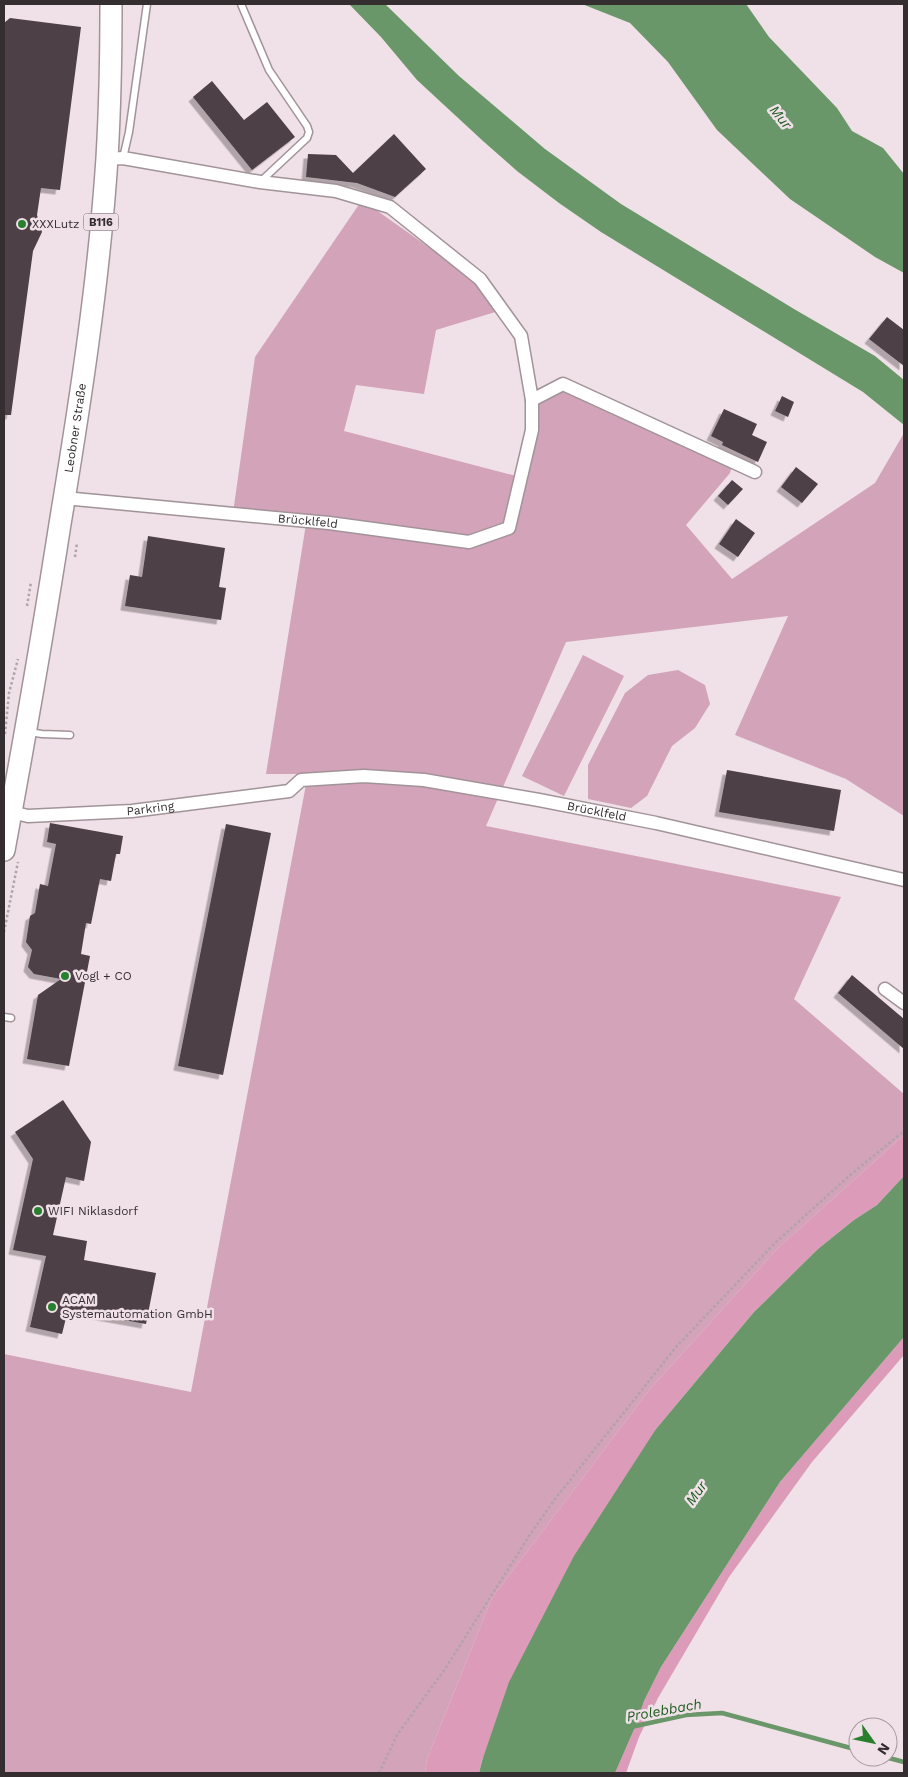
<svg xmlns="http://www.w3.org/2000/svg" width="908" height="1777" viewBox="0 0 908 1777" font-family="'Work Sans',sans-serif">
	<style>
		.green { fill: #d2a3b9 }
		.forest { fill: #db9bb9 }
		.water { fill: #699769 }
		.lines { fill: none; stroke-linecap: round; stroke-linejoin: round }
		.stream { stroke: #699769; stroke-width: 4.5 }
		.building { fill: #4d4046; filter: url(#shadow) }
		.lane-casing { stroke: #a29399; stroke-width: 9 }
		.street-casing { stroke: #a29399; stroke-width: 15 }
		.primary-casing { stroke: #a29399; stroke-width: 24 }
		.path { stroke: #b0a3a9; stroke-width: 2.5; stroke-dasharray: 2.5 2.5; stroke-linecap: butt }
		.lane { stroke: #fff; stroke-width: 6 }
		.street { stroke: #fff; stroke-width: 12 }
		.primary { stroke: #fff; stroke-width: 21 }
		.poi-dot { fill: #287f2d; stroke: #f0e0e7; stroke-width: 2 }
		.labels { text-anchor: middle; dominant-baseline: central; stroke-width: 5; stroke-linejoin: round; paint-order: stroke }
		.shield { fill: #f0e0e7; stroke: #6c6368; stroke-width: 1 }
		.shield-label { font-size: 11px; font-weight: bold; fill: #342e31 }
		.poi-label { font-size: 12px; fill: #342e31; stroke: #f0e0e7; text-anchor: start }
		.street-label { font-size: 12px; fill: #342e31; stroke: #f0e0e7 }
		.water-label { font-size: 14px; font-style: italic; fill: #1b5c1f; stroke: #f0e0e7 }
	</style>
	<defs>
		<filter id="shadow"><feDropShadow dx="-4.5" dy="4.5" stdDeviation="0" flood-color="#0004"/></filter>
	</defs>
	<rect width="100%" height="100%" fill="#f0e0e7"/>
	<path class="green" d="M362,200L485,287L502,310L436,330L424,394L356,385L344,431L520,477L532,400L563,384L733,462L730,473L686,525L732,579L875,483L904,433V816L846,779L735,735L788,616L566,642L486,826L841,897L794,999L904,1094V1135L777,1249L650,1389L492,1598L427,1759L425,1773H4V1354L191,1392L308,774H266L306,524L233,513L255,357Z
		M583,655L624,676L564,796L522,776Z
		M678,670L705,685L710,704L695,728L672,746L647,796L631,808L588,799V765L625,693L648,675Z"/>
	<path class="forest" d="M904,1135V1176L877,1205L854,1220L818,1249L754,1312L656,1429L482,1760L479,1773H425L427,1759L492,1598L650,1389L777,1249Z
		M904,1337V1355L812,1462L729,1577L658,1698L639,1737L626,1773H615L636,1725L644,1701L661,1667L780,1482Z"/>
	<path class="water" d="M349,4H385L459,76L545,149L621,204L794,309L875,356L904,380V425L863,392L601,232L559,203L517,171L483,141L417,80L381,37Z
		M536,4H746L769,37L837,108L852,131L883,148L904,174V273L875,257L790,199L717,130L668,62L630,23L582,4Z
		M904,1176V1337L780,1482L661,1667L644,1701L636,1725L615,1773H479L482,1761L509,1682L574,1556L656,1429L754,1312L818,1249L854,1220L877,1205Z"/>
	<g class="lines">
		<path class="stream" d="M631,1727L686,1715L722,1713L858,1750
			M885,1757L904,1762"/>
	</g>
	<path class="building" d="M10,18L81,27L60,190L41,188L37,215L42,232L33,251L11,415H4V23Z
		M212,81L244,120L267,102L295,137L252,170L193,97Z
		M394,134L426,169L395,197L357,183L306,177L308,154L336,155L353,173Z
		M887,317L904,330V366L869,339Z
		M782,396L794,402L788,417L775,411Z
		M724,409L757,424L752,435L767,442L758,462L722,445L723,442L711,436Z
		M796,467L818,484L802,503L781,487Z
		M732,480L743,489L728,505L718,496Z
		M736,519L755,533L738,557L719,544Z
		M148,536L225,548L219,587L226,588L221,620L125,606L130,575L142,577Z
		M727,770L841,790L834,831L719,812Z
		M50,823L123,836L120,854H116L111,881L100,879L91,924L86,923L81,954L90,956L69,1066L27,1059L38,995L61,979L34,974L28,967L32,950L26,942L30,916L35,913L40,884L48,886L56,844L47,842Z
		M226,824L271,833L223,1075L178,1066Z
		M852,975L904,1019V1049L838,993Z
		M63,1100L91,1142L84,1181L66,1177L53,1235L87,1241L84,1260L156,1273L146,1324L68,1310L62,1334L30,1327L46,1256L13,1250L33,1159L15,1132Z"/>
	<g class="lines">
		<defs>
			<path id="lane" d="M241,4L269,70L307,126L309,132L307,138L260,182
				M123,158L129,132L147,4
				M29,732L42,734L70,735
				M4,1017L11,1018"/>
			<g id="street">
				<path d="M532,400L563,384L755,472"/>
				<path id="s1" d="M64,498L329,523L469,542L509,528L532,430V400L521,336L480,279L390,207L336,191L260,182L123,158L107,159"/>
				<path id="s2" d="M11,812L28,816L132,811L289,791L301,780L364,776L424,780L539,800L656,823L904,880"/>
				<path d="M885,989L904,1003"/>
			</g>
			<g id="primary">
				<path id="s3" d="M4,850C24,742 43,633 60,524C80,403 99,281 107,158C110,107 111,55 111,4"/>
			</g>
		</defs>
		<use href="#lane" class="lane-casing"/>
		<use href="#street" class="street-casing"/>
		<use href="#primary" class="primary-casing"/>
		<path class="path" d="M75,557L77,543
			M27,606L31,582
			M5,734L9,693L18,659
			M4,932L18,862
			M379,1773L397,1735L445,1669L529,1536L555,1499L676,1347L775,1243L849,1176L904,1131"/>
		<use href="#lane" class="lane"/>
		<use href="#street" class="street"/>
		<use href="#primary" class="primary"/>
	</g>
	<g class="poi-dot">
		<circle cx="22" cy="224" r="5"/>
		<circle cx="65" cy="976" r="5"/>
		<circle cx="38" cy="1211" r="5"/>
		<circle cx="52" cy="1307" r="5"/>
	</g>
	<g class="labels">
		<rect class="shield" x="83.5" y="213.5" width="35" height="17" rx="4"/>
		<g class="shield-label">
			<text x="101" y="222">B116</text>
		</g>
		<g class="poi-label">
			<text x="32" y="224">XXXLutz</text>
			<text x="75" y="976">Vogl + CO</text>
			<text x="48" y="1211">WIFI Niklasdorf</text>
			<text x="62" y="1300">ACAM<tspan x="62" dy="14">Systemautomation GmbH</tspan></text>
		</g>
		<g class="street-label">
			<text stroke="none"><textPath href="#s3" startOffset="428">Leobner Straße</textPath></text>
			<text stroke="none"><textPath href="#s1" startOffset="245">Brücklfeld</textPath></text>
			<text stroke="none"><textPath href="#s2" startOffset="140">Parkring</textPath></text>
			<text stroke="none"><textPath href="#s2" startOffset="595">Brücklfeld</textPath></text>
		</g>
		<g class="water-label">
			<text transform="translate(781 117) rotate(51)">Mur</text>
			<text transform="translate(696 1493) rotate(-55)">Mur</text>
			<text transform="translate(664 1710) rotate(-10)">Prolebbach</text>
		</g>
	</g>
	<rect width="908" height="1777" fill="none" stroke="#342e31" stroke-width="10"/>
	<g transform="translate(873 1742) rotate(123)"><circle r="24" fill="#f0e0e7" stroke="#a5999e"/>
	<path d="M0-4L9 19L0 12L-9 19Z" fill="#287f2d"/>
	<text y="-8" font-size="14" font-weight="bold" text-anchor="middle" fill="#342e31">N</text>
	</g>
</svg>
